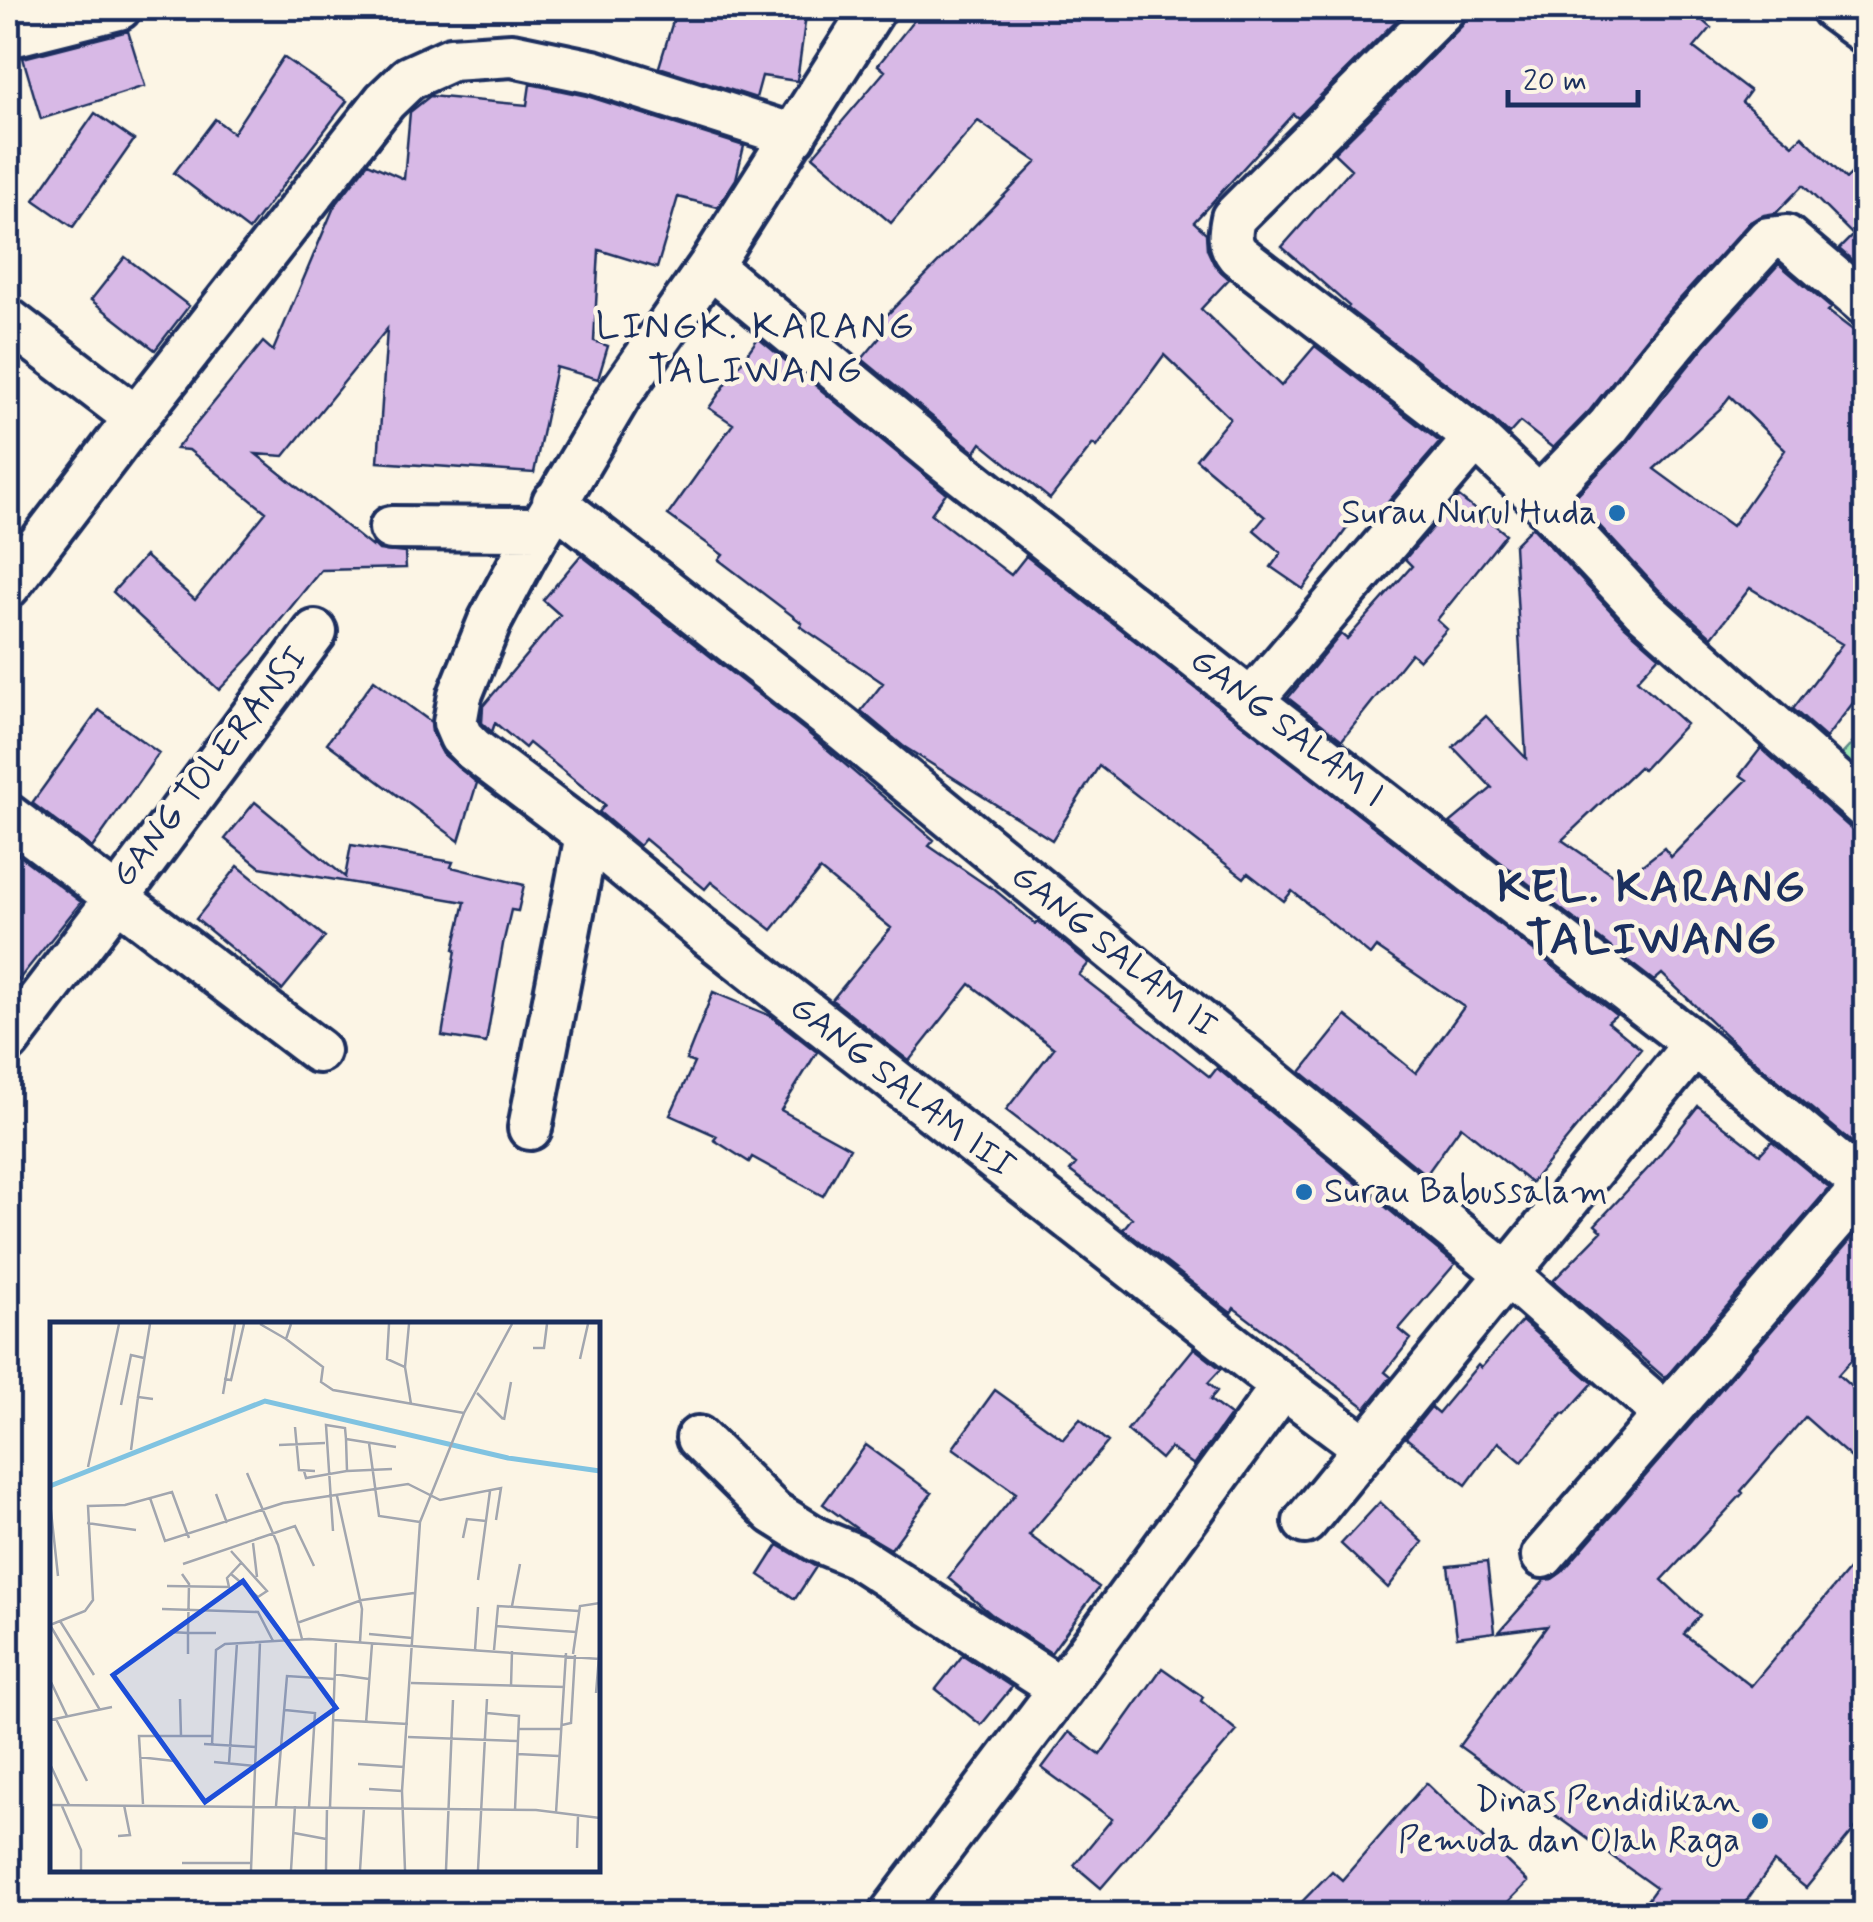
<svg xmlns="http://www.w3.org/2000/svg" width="1873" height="1922" viewBox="0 0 1873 1922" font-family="Mynerve,sans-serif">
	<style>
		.green { fill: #9fe7b4; stroke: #5d8b89; stroke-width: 2.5 }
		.building { fill: #d8b9e6; stroke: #1b2f5e; stroke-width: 2.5; fill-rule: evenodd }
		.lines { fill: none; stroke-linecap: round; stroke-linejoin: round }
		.minor-casing { stroke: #1b2f5e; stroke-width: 50 }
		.minor { stroke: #fcf5e5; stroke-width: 42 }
		.poi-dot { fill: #1f6fb2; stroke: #fcf5e5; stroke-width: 4 }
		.labels { text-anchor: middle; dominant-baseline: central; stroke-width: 9; stroke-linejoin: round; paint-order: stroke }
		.poi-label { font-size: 35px; fill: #1b2f5e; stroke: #fcf5e5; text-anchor: end }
		.street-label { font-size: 35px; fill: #1b2f5e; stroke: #fcf5e5 }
		.neighbourhood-label { font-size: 38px; letter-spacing: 2.5px; fill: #1b2f5e; stroke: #fcf5e5 }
		.district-label { font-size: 45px; font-weight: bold; letter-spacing: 2.5px; fill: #1b2f5e; stroke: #fcf5e5 }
		.inset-river { fill: none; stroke: #80c3e1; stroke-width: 5 }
		.inset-road { fill: none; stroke: #a2a6af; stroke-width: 2.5 }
		.view { fill: #1d4ed8; fill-opacity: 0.15; stroke: #1d4ed8; stroke-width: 5 }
		.inset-edge { fill: none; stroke: #1b2f5e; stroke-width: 5 }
	</style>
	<rect width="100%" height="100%" fill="#fcf5e5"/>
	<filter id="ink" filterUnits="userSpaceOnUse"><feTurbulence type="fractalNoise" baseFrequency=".01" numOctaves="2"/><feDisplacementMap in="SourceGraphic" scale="20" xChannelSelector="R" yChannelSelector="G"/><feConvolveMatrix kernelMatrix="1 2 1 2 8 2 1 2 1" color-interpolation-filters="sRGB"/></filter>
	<g filter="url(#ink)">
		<path class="green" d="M1865,730V791L1833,764Z"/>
		<path class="building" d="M677,8H807L797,81L762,76L756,98L659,67Z
			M924,8H1409L1298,118L1293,114L1194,222L1206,233L1207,249L1214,264L1229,279L1201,309L1281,386L1315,346L1440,442L1369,524L1358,513L1303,589L1271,567L1281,553L1254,530L1265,517L1196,459L1230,418L1164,355L1097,447L1093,444L1050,499L981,443L975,452L862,359L888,328L880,322L1037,162L978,121L891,223L813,156L885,71L878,65Z
			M1468,8H1688L1711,28L1694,48L1750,91L1742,102L1793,145L1802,136L1846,179L1866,159V272L1839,249L1853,235L1803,185L1776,213L1764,215L1750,222L1667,313L1590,410L1553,448L1520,422L1509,434L1491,418L1347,308L1349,306L1282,247L1351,169L1334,153L1462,26L1468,15Z
			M128,31L145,86L41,119L23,58Z
			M283,57L347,101L249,230L174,173L215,119L233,133Z
			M530,84L587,96L744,146L736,179L718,207L678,197L657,268L599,250L594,341L608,346L598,379L556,367L534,473L378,462L387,329L284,456L256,454L372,547V543L379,550L405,553L406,568L321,570L253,654L219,690L113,592L145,556L195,600L266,512L189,450L176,449L263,342L273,351L334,207L368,163L404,179L410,112L430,96L527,105Z
			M95,113L134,140L73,227L34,200Z
			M125,257L189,306L155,350L91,300Z
			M1779,264L1831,308L1828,311L1866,340V686L1826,738L1793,709L1842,644L1750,588L1712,637L1659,590L1574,498L1627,443L1705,345ZM1730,396L1785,450L1732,526L1654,469L1720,409Z
			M758,338L946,493L931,514L1011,575L1026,556L1616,1015L1608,1022L1641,1049L1531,1183L1461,1126L1426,1175L1301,1072L1346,1016L1416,1073L1464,1007L1376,947L1370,955L1292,891L1284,901L1248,873L1244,878L1099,766L1052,840L903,746L861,711L883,683L800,626L802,623L719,560L723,555L668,515L733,424L709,408Z
			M1459,497L1506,534L1437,620L1447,629L1419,660L1411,653L1342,740L1288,698L1341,634L1347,639L1412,566L1405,559Z
			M1532,527L1624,625L1659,656L1637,680L1686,724L1643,770L1639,767L1562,840L1622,881L1664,848L1671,857L1747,780L1740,775L1761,748L1849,827L1866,836V1154L1739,1048L1662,974L1654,981L1450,823L1492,788L1453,747L1486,716L1526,758L1514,545Z
			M581,555L807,732L934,840L929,846L989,887L990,886L1036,924L1038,921L1089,963L1079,975L1210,1077L1217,1068L1455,1264L1399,1329L1411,1339L1385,1372L1391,1377L1366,1408L1234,1308L1231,1313L1123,1229L1132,1218L1070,1171L1076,1164L1006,1110L1054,1048L970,984L909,1061L832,1000L891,928L820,870L772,930L711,882L705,889L645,839L639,846L599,812L605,805L529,743L525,748L495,723L492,732L482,723L483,706L560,615L543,600Z
			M374,680L431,722L432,733L443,754L477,783L459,841L327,743Z
			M99,710L159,753L92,848L32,803Z
			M255,802L345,877L351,845L453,862L451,867L524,885L518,911L511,910L503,944L486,1043L442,1036L456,950L454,949L465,902L260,867L225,839Z
			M8,847L81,902L8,993Z
			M238,866L325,937L282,990L196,919Z
			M713,992L771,1016L817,1052L781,1110L850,1148L823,1196L752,1157L749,1162L714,1140L717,1136L670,1115L694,1063L686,1060Z
			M1698,1106L1760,1154L1772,1141L1829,1188L1665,1378L1553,1281L1602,1231L1595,1225L1652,1164Z
			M1866,1222V1344L1838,1375L1866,1400V1471L1805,1417L1741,1491L1743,1493L1662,1580L1700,1615L1684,1634L1751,1686L1866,1549V1815L1806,1888L1774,1862L1737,1914H1637L1656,1888L1459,1746L1547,1626L1499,1632L1545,1580L1552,1579L1562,1572Z
			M1522,1321L1593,1383L1565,1414L1563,1413L1522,1462L1498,1442L1466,1485L1406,1438L1431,1407L1438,1413L1478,1365L1481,1368Z
			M1194,1348L1221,1369L1208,1383L1217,1391L1210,1400L1230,1415L1194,1465L1170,1448L1161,1459L1127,1430Z
			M995,1390L1063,1439L1080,1419L1108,1442L1029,1535L1099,1587L1051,1653L991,1614L948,1578L1016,1493L953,1448Z
			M866,1445L932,1493L891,1549L860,1531L823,1504Z
			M1380,1502L1423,1542L1388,1588L1341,1544Z
			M778,1545L816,1567L795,1599L759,1575Z
			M1487,1562L1495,1632L1457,1637L1448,1566Z
			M963,1655L1012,1687L981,1725L936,1689Z
			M1162,1668L1203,1697L1201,1701L1237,1731L1101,1888L1074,1865L1112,1819L1042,1768L1069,1732L1100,1755Z
			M1426,1783L1528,1882L1496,1914H1290L1332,1871L1342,1880Z"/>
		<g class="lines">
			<defs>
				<path id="minor" d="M874,8L710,266L620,394L525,555L490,621L460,695L455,723L461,737L473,749L587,835L701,929L1283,1386L1366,1448
					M1444,8L1233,218C1230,233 1228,242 1238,255L1476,438L1539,498L1642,608L1866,808
					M1832,8L1866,33
					M8,36L119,8
					M710,266L940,456L1251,701L1695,1044L1866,1187
					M8,320L136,418
					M1539,498L1609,426L1646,377L1686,329L1768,239L1786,237L1866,305
					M554,502L842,728L1506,1273L1664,1413
					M391,528L539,529
					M8,586L136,418L385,101L409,78L451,59L512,55L593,72L794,136
					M1251,701L1476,438
					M8,816L117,898L315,632
					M8,1041L117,898L318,1051
					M530,1128L587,835
					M698,1438L774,1513L817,1540L856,1556L1061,1689
					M1305,1522L1695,1044
					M1543,1556L1864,1186
					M891,1914L1061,1689L1283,1386"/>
			</defs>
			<use href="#minor" class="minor-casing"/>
			<use href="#minor" class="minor"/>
		</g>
	</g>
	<g class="poi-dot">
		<circle cx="1617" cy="513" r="10"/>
		<circle cx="1304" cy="1192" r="10"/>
		<circle cx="1760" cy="1821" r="10"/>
	</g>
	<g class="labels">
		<g class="poi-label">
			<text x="1597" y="513">Surau Nurul Huda</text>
			<text x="1324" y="1192" text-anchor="start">Surau Babussalam</text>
			<text x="1740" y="1801">Dinas Pendidikan<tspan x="1740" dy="40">Pemuda dan Olah Raga</tspan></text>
		</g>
		<g class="street-label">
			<text transform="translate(1287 728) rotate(38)">GANG SALAM I</text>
			<text transform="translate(210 767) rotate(-52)">GANG TOLERANSI</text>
			<text transform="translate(1114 951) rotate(39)">GANG SALAM II</text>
			<text transform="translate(902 1087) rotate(38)">GANG SALAM III</text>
		</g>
		<g class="neighbourhood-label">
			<text x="756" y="327">LINGK. KARANG<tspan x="756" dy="44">TALIWANG</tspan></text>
		</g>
		<g class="district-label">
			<text x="1652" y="888">KEL. KARANG<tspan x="1652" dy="52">TALIWANG</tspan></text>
		</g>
	</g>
	<g transform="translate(50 1322)">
		<rect width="550" height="550" fill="#fcf5e5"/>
		<path class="inset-river" d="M0,164L215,79L458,136L550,149"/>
		<path class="inset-road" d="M100,2L88,75L103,77M210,2L236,17M241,2L236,17L273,45L271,60L283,68L414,91M339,2L337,37L355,45L361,82M483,26H494L497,2M530,37L538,2M355,45L359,2M174,57L181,58L194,2M427,71L453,97M173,72L185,2M71,83L81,33L94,36M454,98L461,60M245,105L249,148L265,149M319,121L329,194L370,200M229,123L275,121M81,128L88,75M38,145L69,2M254,149L256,156L297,149L296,117L346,125M297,149L342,147M197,151L228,223L252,317M166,172L177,201M287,174L312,287L310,320M100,176L115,219L233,181L358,162L390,178L451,166L446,198M0,180L8,254M37,201L86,208M283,209L276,103L295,106L296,117M413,216L417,197L436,199M203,221L207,255M133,242L245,204L264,244M132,252L139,262L138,311H166M181,252L208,275L217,269L181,229M428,258L440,169M117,264L179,265L177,256L191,241M462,284L470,242M112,287L208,290L223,319M10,299L44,353M247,301L312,278L364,271M0,303L35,289L43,278L38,184L75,183L122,170L139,216M0,303L50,388M445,304L526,310M120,310L138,311V332M319,312L362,316M425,328L428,285M444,328L448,284L529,289M523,332L530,284L550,281M284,352L319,357M0,358L17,394M361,361L515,365M461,364L462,329M546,371L550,322M130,377L131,414M235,388L265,391L259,485M437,391L469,394L465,488M6,397L37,459M0,398L62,385M283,398L358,402M316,401L322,322M512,403L521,401L525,333M469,407H511M358,415L468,419M154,422L206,425M162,423L166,328L175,322L259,317L550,337M467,432L509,434M89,435L124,439M164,440L205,444M179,441L187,321M0,442L19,483M308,442L354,445M319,467L352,469M93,482L89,414H163M0,483L486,488L550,496M12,484L31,528V548M226,484L237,354L284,357M280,485L286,318M506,491L516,331M244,511L276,517M68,514L80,513L74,483M527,526L528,494M132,541H201M201,548L210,320M241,548L245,484M276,548L277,485M310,548L314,486M355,548L352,469L370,200L414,91L462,2M396,548L403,378M428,548L437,377"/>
		<path class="view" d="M193,259L286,386L155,480L63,353Z"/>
		<rect width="550" height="550" class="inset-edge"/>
	</g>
	<rect width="1873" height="1922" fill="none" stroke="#fcf5e5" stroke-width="40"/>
	<rect x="20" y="20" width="1833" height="1882" fill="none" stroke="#1b2f5e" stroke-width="4" filter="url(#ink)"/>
	<path d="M1508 90v15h130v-15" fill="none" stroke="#1b2f5e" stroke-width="5"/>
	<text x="1523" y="90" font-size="30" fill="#1b2f5e" stroke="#fcf5e5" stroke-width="8" paint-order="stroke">20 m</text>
</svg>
